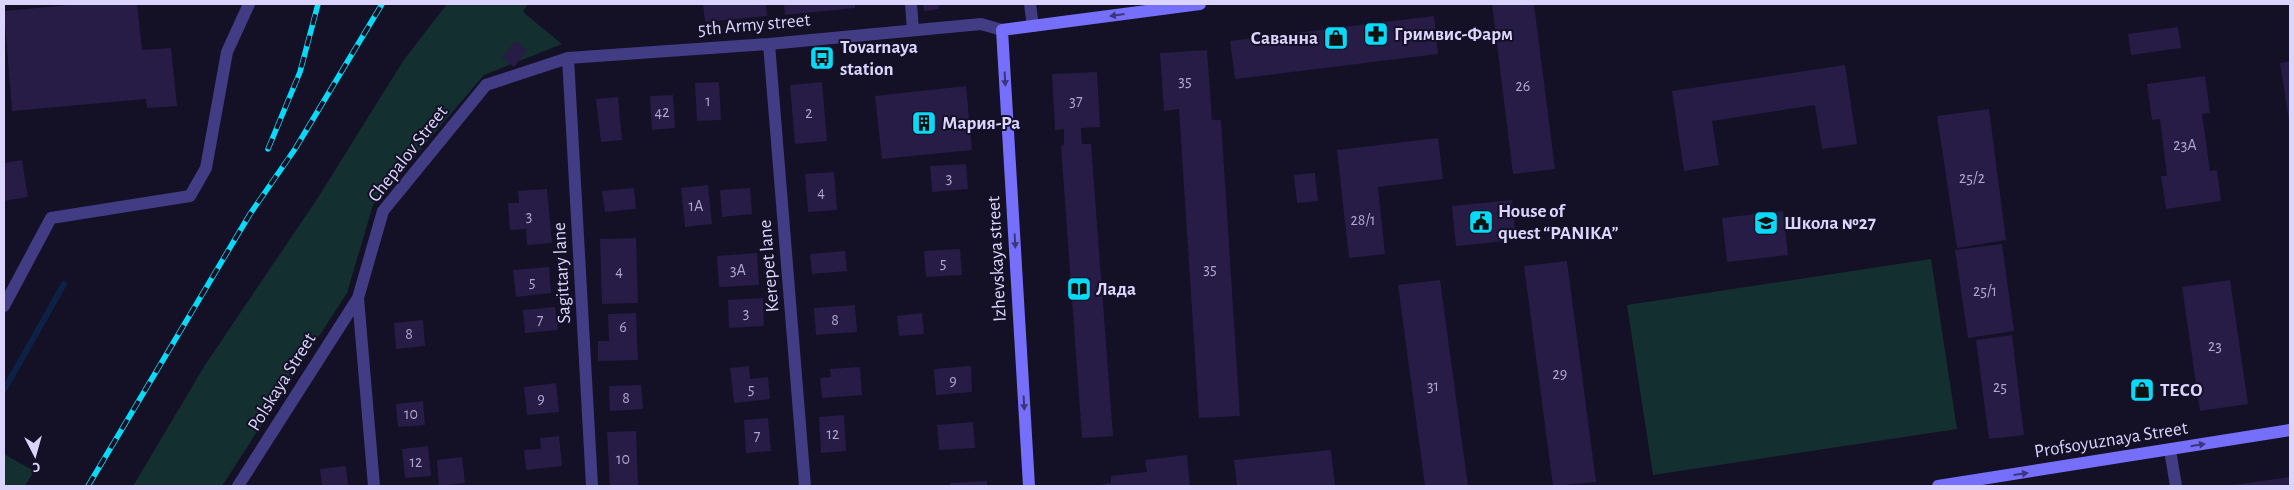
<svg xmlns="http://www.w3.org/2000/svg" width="2294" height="490" viewBox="0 0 2294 490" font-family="'Alegreya Sans',sans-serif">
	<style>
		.green { fill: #132f2f }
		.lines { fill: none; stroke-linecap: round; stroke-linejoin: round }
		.stream { stroke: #0d2147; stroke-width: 6 }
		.building { fill: #261c46 }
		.minor { stroke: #413c83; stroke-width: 12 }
		.secondary { stroke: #766ffb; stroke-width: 12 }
		.rail-casing { stroke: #07daf9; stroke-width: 5.5 }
		.rail { stroke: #141026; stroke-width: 4; stroke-dasharray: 11; stroke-linecap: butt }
		.oneway { fill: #3b367b }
		.labels { text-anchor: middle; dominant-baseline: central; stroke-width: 4; stroke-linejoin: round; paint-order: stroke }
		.number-label { font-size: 16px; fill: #aea7d0 }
		.street-label { font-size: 19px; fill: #dbd5fe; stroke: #141026 }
		.poi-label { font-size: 19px; font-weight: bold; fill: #dbd5fe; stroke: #141026; text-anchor: start }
	</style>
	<rect width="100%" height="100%" fill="#141026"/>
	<path class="green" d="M447,4H528L523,12L562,44L484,75L373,205L347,293L222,486H133L205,365L319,196L403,61Z
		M1931,259L1957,429L1653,475L1627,305Z
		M4,454L34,471L25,486H4Z"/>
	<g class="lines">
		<path class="stream" d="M4,390L64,284"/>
	</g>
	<path class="building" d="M79,4H137L142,50L171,48L177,106L147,108L146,99L12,111L4,11Z
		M703,4H766L767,16L705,22Z
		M784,4H855V8L785,15Z
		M923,4H938L939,9L924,11Z
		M1492,4H1534L1555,169L1513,174Z
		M1434,16L1438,54L1235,79L1230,41Z
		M2178,27L2181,48L2131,55L2128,34Z
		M515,41L527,50L514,67L502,58Z
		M1207,50L1212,120H1221L1240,416L1199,418L1179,109L1164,111L1160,53Z
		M2290,61V121H2289L2280,63Z
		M1845,65L1857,144L1822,149L1815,105L1712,121L1719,165L1684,171L1672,91Z
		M1097,72L1100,127L1081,128L1082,144H1091L1113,436L1082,438L1061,146L1064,145V129L1055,130L1052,74Z
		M2205,76L2210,113L2202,114L2210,171L2217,170L2221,201L2166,209L2161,176H2167L2160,119L2152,120L2147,84Z
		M719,82L721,120L697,121L695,83Z
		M822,82L827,141L795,144L790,85Z
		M966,86L972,150L882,159L875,96Z
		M673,95L675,128L652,130L650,96Z
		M618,97L622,140L601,142L596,99Z
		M1989,109L2006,240L1957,248L1937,116Z
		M1438,138L1443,179L1378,187L1385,254L1349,258L1337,150Z
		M22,160L28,197L4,201V163Z
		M966,164L968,189L932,192L930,166Z
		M834,172L837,210L808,212L805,174Z
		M1315,173L1318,201L1297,203L1294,175Z
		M708,185L712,224L685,227L681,188Z
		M634,188L636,209L605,212L602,191Z
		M750,188L752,214L722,217L720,190Z
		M547,189L552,243L527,245L526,229L510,230L508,203H519L518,191Z
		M1512,200L1516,240L1456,246L1452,206Z
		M1783,211L1788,255L1727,262L1722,218Z
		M636,238L638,303L602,304L600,239Z
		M2002,244L2014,331L1968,338L1955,250Z
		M960,249L962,275L926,277L924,251Z
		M845,251L847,271L812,274L810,254Z
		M757,253L759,285L719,287L717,256Z
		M1567,261L1596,482L1553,486L1524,266Z
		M549,267L551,293L516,297L513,270Z
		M1440,280L1468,486H1425L1398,285Z
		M2230,280L2248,404L2200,411L2182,287Z
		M763,298L764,326L729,328L728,300Z
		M855,305L857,332L816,335L814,308Z
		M555,307L558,330L525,333L523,310Z
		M636,313L638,360L598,361V341H609L608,314Z
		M922,313L924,334L899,336L897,316Z
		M423,320L425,346L396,349L394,323Z
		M2012,335L2024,435L1989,439L1976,340Z
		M749,366L750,379L768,377L770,399L734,403L730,368Z
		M971,366L972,392L936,395L934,369Z
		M860,367L862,395L822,398L820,378L831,377L830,369Z
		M556,383L559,412L527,415L524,387Z
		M641,385L643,409L610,411L609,386Z
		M423,401L425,425L398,427L396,404Z
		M844,415L846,451L821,453L819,417Z
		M768,418L771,451L746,453L744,420Z
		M973,422L975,448L939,450L937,425Z
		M636,431L638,485L610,486L607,432Z
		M559,436L562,466L526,470L524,450L541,449L540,438Z
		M428,446L431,476L405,478L402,449Z
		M1331,450L1335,486H1237L1234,460Z
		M1187,455L1190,486H1095L1111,483V476L1147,472L1145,460Z
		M462,457L465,483L439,486L437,460Z
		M346,466L348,486H322L320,469Z
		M2290,477V486H2234V485Z
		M987,481V486H950V483Z"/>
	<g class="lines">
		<path class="minor" d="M911,4L913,30
			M1030,4L1033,26
			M769,44L805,486
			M568,58L592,486
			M4,306L51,218L190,196L206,168L227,52L249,4
			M2170,450L2176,486
			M238,486L358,298
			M374,486L358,298L383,211L486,85L568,58L769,44L981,24L1002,30"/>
		<path class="secondary" d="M1029,486L1002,30L1200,4
			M1938,486L2290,430"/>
		<defs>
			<path id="rail" d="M268,149L300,72L318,4
				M88,486L250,214L295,149L382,4"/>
		</defs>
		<use href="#rail" class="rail-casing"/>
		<use href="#rail" class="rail"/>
	</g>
	<defs><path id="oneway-solid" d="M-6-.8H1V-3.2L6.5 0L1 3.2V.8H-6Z" transform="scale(1.25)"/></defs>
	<g class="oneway">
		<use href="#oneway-solid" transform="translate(1117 15) rotate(172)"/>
		<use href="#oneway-solid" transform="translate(1005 79) rotate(87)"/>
		<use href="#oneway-solid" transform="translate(1015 241) rotate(87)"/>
		<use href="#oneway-solid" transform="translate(1024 403) rotate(87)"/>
		<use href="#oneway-solid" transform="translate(2198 445) rotate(-9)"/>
		<use href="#oneway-solid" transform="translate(2021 474) rotate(-8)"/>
	</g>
	<defs>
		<symbol id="pharmacy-square" viewBox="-11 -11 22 22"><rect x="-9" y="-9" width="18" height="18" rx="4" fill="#07daf9" stroke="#141026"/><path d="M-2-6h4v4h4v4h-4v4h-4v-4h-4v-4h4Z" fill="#111"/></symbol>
		<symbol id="shop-square" viewBox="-11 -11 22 22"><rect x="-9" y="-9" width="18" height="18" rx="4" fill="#07daf9" stroke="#141026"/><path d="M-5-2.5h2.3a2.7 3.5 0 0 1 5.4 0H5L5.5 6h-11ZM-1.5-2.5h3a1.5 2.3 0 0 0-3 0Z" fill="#111"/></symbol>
		<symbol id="bus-square" viewBox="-11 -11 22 22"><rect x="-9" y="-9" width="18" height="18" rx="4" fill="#07daf9" stroke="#141026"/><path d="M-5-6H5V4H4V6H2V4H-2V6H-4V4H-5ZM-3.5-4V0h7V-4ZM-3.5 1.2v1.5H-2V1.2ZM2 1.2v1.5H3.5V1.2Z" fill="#111"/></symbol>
		<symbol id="building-square" viewBox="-11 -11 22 22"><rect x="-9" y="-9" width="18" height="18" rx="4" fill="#07daf9" stroke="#141026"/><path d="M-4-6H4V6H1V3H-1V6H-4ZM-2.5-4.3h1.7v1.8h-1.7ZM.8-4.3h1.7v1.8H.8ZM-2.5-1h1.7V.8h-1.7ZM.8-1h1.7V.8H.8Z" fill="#111"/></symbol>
		<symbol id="civic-square" viewBox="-11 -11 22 22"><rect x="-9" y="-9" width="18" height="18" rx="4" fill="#07daf9" stroke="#141026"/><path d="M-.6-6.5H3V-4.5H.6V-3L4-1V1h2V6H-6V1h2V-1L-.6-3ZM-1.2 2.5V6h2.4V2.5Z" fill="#111"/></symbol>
		<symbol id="school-square" viewBox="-11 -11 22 22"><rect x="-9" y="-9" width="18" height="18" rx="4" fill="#07daf9" stroke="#141026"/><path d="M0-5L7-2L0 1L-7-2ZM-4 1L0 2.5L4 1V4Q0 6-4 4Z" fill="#111"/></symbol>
		<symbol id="library-square" viewBox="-11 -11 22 22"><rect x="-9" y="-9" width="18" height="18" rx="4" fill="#07daf9" stroke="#141026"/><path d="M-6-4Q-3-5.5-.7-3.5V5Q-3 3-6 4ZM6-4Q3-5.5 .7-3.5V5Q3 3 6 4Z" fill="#111"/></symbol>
	</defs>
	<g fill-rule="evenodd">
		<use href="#pharmacy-square" x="1362" y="20" width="28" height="28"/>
		<use href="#shop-square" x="1322" y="24" width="28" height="28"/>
		<use href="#bus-square" x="808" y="44" width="28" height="28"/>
		<use href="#building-square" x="910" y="109" width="28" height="28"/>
		<use href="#civic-square" x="1467" y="208" width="28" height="28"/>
		<use href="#school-square" x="1752" y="209" width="28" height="28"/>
		<use href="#library-square" x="1065" y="275" width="28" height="28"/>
		<use href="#shop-square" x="2128" y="376" width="28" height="28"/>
	</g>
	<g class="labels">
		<g class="number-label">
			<text x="1185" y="81">35</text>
			<text x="1523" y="86">26</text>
			<text x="708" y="101">1</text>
			<text x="1076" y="101">37</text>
			<text x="662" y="112">42</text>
			<text x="809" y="113">2</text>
			<text x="2185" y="145">23А</text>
			<text x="949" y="178">3</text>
			<text x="1972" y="178">25/2</text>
			<text x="821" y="192">4</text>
			<text x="696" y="206">1А</text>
			<text x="529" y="216">3</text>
			<text x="1363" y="220">28/1</text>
			<text x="943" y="263">5</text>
			<text x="1210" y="269">35</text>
			<text x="738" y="270">3А</text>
			<text x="619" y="271">4</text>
			<text x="532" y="282">5</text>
			<text x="1985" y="291">25/1</text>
			<text x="746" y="313">3</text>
			<text x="540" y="320">7</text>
			<text x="835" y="320">8</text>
			<text x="623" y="327">6</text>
			<text x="409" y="334">8</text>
			<text x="2215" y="346">23</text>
			<text x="1560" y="374">29</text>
			<text x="953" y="381">9</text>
			<text x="1433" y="386">31</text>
			<text x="2000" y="387">25</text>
			<text x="751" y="389">5</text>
			<text x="626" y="398">8</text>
			<text x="541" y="399">9</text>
			<text x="411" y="414">10</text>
			<text x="833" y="434">12</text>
			<text x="757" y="436">7</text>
			<text x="623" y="459">10</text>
			<text x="416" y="462">12</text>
		</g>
		<g class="street-label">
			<text transform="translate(754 25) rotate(-5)">5th Army street</text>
			<text transform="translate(408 154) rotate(-52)">Chepalov Street</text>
			<text transform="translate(997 259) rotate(-93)">Izhevskaya street</text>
			<text transform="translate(769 266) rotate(-95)">Kerepet lane</text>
			<text transform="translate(562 273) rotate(-93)">Sagittary lane</text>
			<text transform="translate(282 382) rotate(-58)">Polskaya Street</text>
			<text transform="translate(2111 440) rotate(-9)">Profsoyuznaya Street</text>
		</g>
		<g class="poi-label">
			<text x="1394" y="34">Гримвис-Фарм</text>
			<text x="1318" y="38" text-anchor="end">Саванна</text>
			<text x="840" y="47">Tovarnaya<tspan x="840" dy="22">station</tspan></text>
			<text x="942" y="123">Мария-Ра</text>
			<text x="1498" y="211">House of<tspan x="1498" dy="22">quest “PANIKA”</tspan></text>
			<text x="1784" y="223">Школа №27</text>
			<text x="1096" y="289">Лада</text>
			<text x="2160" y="390">ТЕСО</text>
		</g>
	</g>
	<rect width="2294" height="490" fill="none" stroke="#dbd5fe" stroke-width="10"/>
	<g transform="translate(35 455) rotate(174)" stroke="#141026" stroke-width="4" paint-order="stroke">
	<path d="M0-4L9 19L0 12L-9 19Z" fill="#dbd5fe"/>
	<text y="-8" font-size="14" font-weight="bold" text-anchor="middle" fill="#dbd5fe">С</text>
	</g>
</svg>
